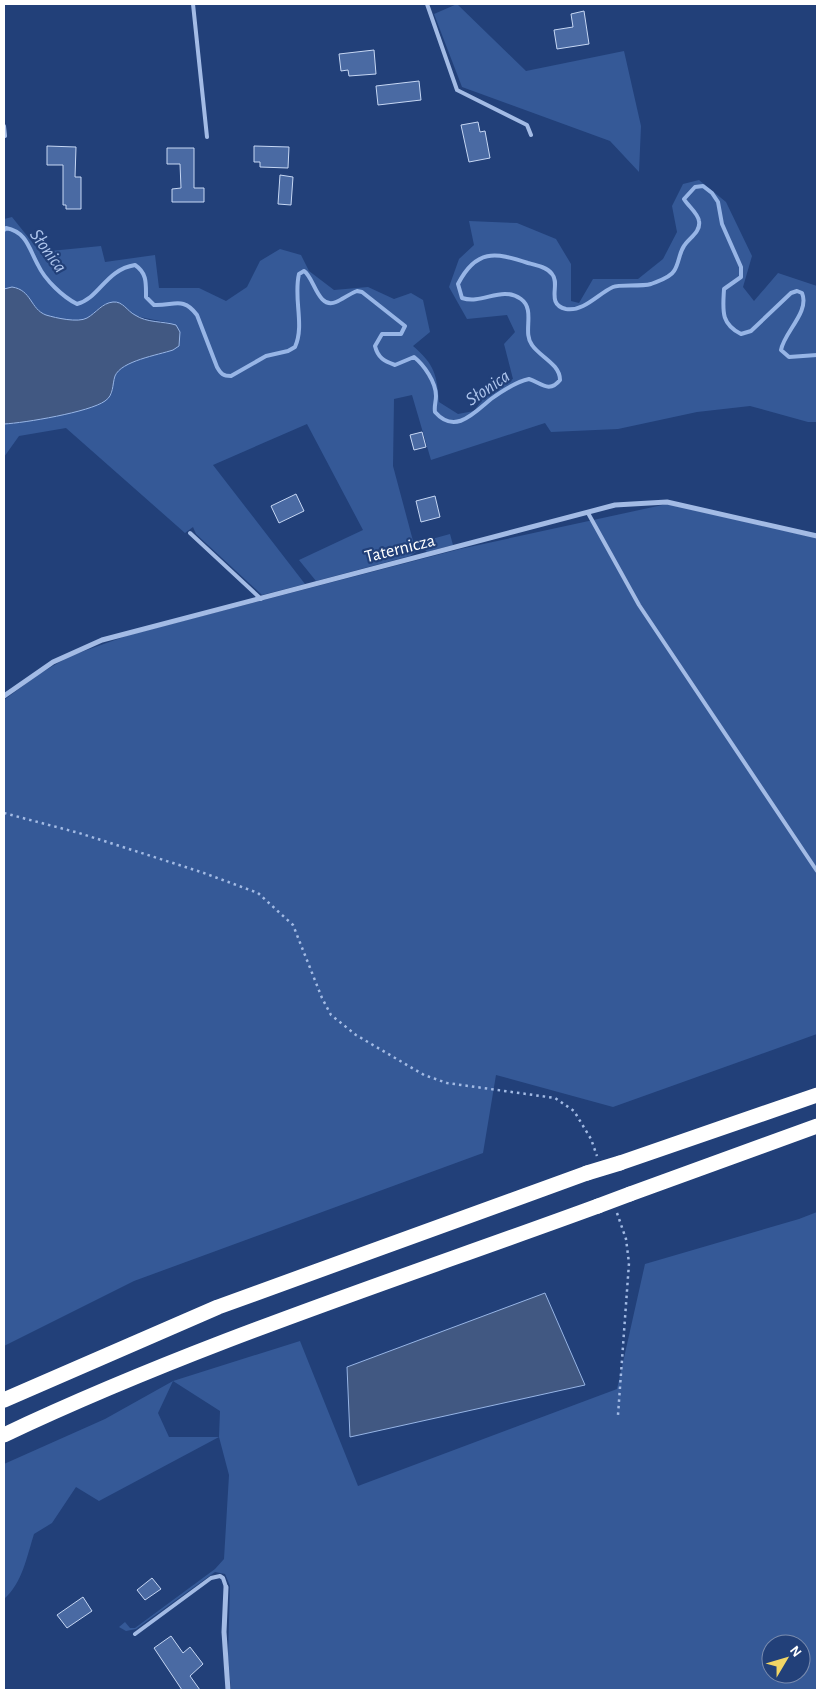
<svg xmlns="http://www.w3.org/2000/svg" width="821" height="1694" viewBox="0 0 821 1694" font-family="'Alegreya Sans',sans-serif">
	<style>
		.green { fill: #355997; fill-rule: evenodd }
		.water { fill: #415882; stroke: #97b5e6 }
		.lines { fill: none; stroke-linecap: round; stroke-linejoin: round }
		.stream { stroke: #97b5e6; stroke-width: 4 }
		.building { fill: #4a6aa3; stroke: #c6d7f4 }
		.path { stroke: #a3bbe5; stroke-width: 2.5; stroke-dasharray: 2.5 4; stroke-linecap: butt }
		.lane { stroke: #a3bbe5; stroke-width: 4 }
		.street { stroke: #a3bbe5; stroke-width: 5 }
		.highway { stroke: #fff; stroke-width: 15 }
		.highway-bridge { stroke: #fff; stroke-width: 15 }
		.labels { text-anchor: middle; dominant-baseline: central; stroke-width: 4.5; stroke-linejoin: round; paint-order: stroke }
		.street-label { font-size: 18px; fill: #fff; stroke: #224079 }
		.water-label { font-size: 19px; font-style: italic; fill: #aec5ed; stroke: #224079 }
	</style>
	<rect width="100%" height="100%" fill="#224079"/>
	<path class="green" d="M457,4L526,71L624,51L641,126L639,172L610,141L462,87L434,14Z
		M699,180L726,202L752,256L743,287L754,301L778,273L817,286V422H808L750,406L697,412L618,429L551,432L545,423L431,460L412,395L394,399L393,466L416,552L410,556L316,581L299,560L363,530L307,424L213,465L305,584L262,595L196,534L193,527L185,533L66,428L19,436L4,457V424H11L112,394C113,387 113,377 118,371C126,360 160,354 173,350L170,323L135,316L121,303C116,303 109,303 105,304C96,308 90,320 79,321C70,321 51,318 44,314C27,304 30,283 4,289V219L12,217L40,252L101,246L105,262L155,255L159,288H199L226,301L247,287L260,261L280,249L301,255L309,271L334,290L368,287L394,299L411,293L423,300L430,332L413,346C434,364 437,374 439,402L458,414L474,411L491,388L513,379L504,344L515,332L507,315L467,319L449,287L459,259L474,245L469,221L517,223L556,239L571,264V301L579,303L593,279H638L663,259L677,232L672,206L683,184Z
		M667,504L817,538V1034L613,1107L496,1075L483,1153L134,1281L4,1346V700L39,674L70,656L129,635L460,549Z
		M450,534L453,545L427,552L424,549L421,542Z
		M817,1212V1690H231L228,1657L230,1586L225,1574L215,1572L136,1629L126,1631L119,1627L125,1622L130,1628H135L215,1569L224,1559L229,1475L219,1437L99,1501L76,1487L52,1523L34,1534C27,1556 22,1584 4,1599V1464L105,1419L173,1381L300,1341L358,1486L617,1389L645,1264L799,1219ZM173,1381L220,1411L219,1437H169L158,1413ZM771,1644H801V1674H771Z"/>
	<path class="water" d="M12,287C32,290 30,309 46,315C56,318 78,323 87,318C96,313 102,303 113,302C123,301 127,311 135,315C147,323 163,321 176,325L180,332L179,346L173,350C158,355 121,361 115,376C112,385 114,395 105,401C90,412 24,423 4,424V289Z
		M545,1293L585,1385L350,1437L347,1367Z"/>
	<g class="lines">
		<path class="stream" d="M4,230L6,228C27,232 29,249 38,265C45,280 63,297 77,304C100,298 105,270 135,265C147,273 146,283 146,297L154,305C174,306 183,296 197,315L217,367C221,374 223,376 231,376L266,356L288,351L295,347C305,325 293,298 299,274L304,271C314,277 318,310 336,302C343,299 349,294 357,291L362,292L405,326L401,334H382L375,346C378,358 384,361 395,365L414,357C424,365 436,382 436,396C436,402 434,406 435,412C455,435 474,413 491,399C502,391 515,382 529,379C540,382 549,394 560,380C560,364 540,357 532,345C522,332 536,310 521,299C501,285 483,305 462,298L458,284C476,249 495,252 528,263C536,265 547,267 552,274C561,284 545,304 566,309C584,312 599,293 613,287C620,284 640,287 651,284C658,281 670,278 674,271C679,264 679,253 684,246C689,238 701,232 699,221C698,213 688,206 684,199L695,187L703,186L712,193L718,202L722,224L741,267V277L724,289C723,310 720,323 741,334L751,331L791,293L797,291L802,293C810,312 784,332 781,350L789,357L817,355"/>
	</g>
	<path class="building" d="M584,11L589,44L557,49L554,30L573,27L571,14Z
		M374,50L376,74L349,76L348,70L341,71L339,54Z
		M419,81L421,100L378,105L376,86Z
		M478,122L480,132L485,131L490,158L469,162L461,125Z
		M47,146L76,147L75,177H81V209H66V205H63V165H47Z
		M254,146L289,147L288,168L260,167V162H254Z
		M167,148H194V188H204V202H172V189L181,188L180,164H167Z
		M280,175L293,177L291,205L278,204Z
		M422,432L426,447L414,450L410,435Z
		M296,494L304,511L279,523L271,506Z
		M435,496L440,517L421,522L416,501Z
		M152,1578L161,1589L145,1600L137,1590Z
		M83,1597L92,1611L67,1628L57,1615Z
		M171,1636L183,1653L190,1647L203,1664L190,1676L200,1690H182L154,1648Z"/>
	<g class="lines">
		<path class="path" d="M4,813L79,833L201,872L258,893L293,925L322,998L331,1015L356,1035L424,1075L447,1083L555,1098L574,1111L591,1139L597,1156
			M617,1213L626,1239L629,1263L618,1415"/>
		<path class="lane" d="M193,4L207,137
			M427,4L457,90L527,125L531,135
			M4,126L5,136
			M588,513L639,605L817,871
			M190,533L261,599
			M135,1634L211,1578L220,1576L223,1578L226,1587"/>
		<path class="street" d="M4,696L53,662L102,640L615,505L667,502L817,536
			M226,1587L224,1632L228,1690"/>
		<path class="highway" d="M620,1163L817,1095
			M630,1194L817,1126
			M4,1400L218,1307L587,1173
			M4,1435C196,1344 399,1279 598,1206"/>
		<path class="highway-bridge" d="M587,1173L620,1163
			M598,1206L630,1194"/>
	</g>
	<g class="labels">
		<g class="street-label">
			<text transform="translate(400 549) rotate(-14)">Taternicza</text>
		</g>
		<g class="water-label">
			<text transform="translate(48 251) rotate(54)">Słonica</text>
			<text transform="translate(488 388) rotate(-34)">Słonica</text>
		</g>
	</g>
	<rect width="821" height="1694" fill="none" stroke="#ffffff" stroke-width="10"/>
	<g transform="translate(786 1659) rotate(52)"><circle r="24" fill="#224079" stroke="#7a8caf"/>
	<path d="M0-4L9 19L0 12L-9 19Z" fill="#f1d565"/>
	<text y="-8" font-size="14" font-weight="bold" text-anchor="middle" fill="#ffffff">N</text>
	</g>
</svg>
